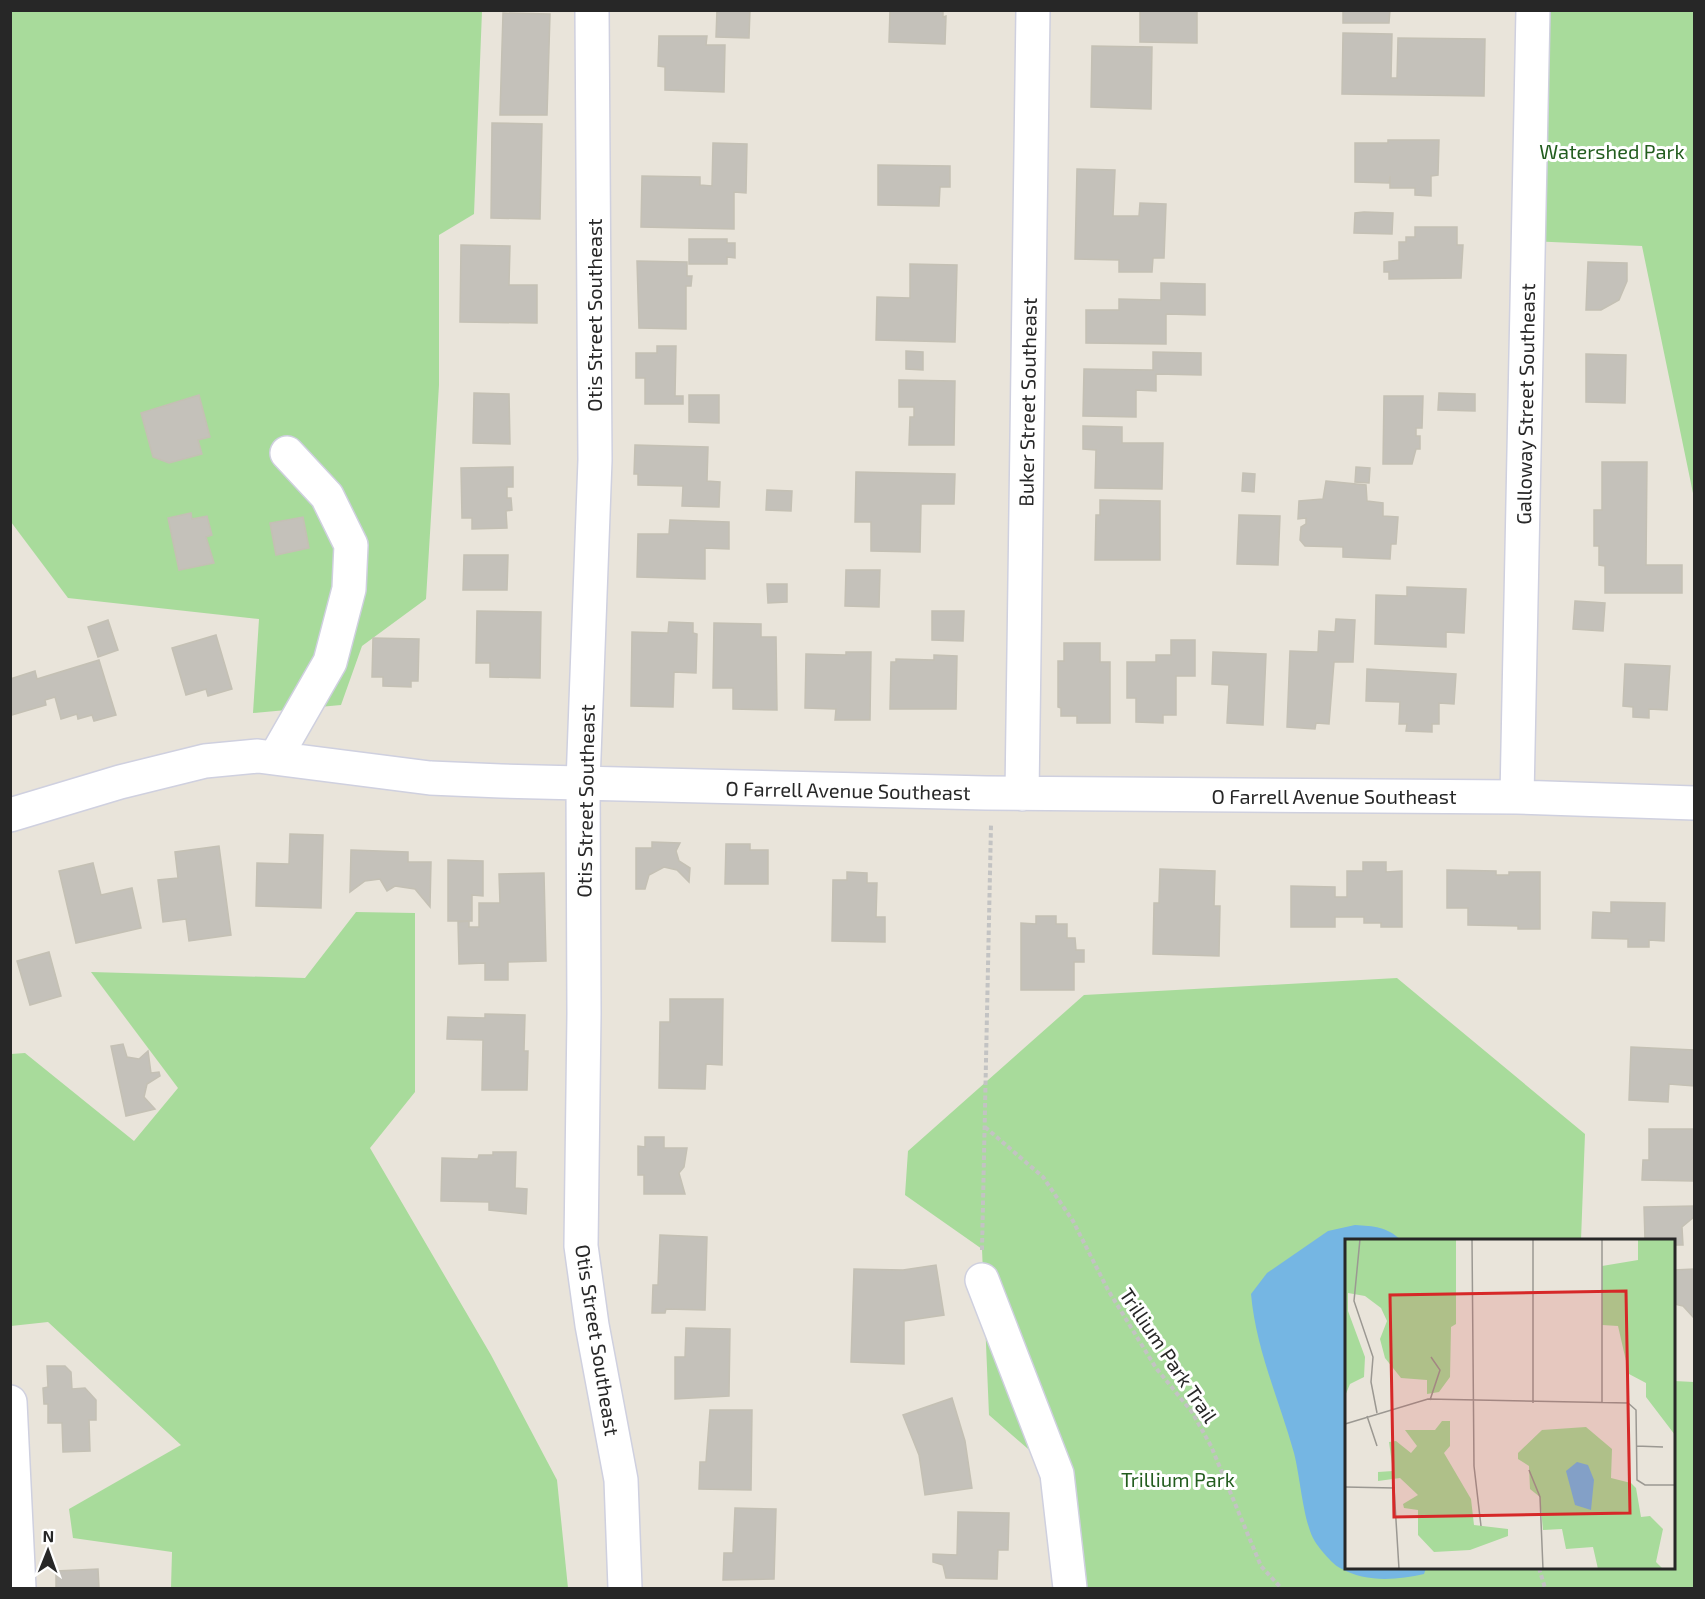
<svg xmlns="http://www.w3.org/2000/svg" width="1705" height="1599" viewBox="0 0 1705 1599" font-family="'Exo 2',sans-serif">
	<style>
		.green { fill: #a8db9b }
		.water { fill: #75b6e3 }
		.building { fill: #c4c1ba; stroke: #c4c0b4; stroke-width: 1.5 }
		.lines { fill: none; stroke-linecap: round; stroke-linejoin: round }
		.minor-casing { stroke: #cfd0df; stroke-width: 36 }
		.path { stroke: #c3c3c3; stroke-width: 4; stroke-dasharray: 4.5 3; stroke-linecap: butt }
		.minor { stroke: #fff; stroke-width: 33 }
		.labels { text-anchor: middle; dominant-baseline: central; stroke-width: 6; stroke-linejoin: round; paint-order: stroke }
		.park-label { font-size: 20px; fill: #235d1f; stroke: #fff }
		.street-label { font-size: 20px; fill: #272727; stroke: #fff }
		.inset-road { fill: none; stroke: #9b9892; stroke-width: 1.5 }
		.view { fill: #d62828; fill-opacity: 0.15; stroke: #d62828; stroke-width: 3 }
		.inset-edge { fill: none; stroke: #272727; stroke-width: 3 }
	</style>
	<rect width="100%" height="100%" fill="#e9e4da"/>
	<path class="green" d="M11,11H482L474,214L439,235V385L426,599L362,646L341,705L253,713L259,619L68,598L11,522Z
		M1533,11H1694V498L1642,246L1529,241Z
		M356,912L415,913V1092L370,1148L491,1355L557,1480L568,1588H171L172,1552L73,1538L69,1509L181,1445L48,1322L11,1326V1054L25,1053L134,1141L178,1088L91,972L305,978Z
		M1397,978L1585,1134L1581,1240H1346V1568H1674V1381L1694,1382V1588H1071L1057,1474L989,1415L982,1249L905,1195L908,1151L1084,995Z"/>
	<path class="water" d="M1355,1225C1374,1226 1387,1227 1401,1240H1346V1568H1426L1424,1574C1397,1580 1366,1583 1340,1568C1332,1564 1317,1546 1313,1538C1303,1518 1300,1476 1294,1453C1279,1399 1256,1350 1251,1294L1267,1273L1328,1231Z"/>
	<path class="building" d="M717,10H750L749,38L716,37Z
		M890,10H943V17L946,16L945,44L889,42Z
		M1140,10H1197V43L1140,42Z
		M1343,10H1390L1389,23H1343Z
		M503,13L550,14L547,115H500Z
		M1343,33L1392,34L1391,78H1397L1398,38L1485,39L1484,96L1342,94Z
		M659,36H707L706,45H725L724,92L665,90V67L658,66Z
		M1092,46L1152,47L1151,109L1091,107Z
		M492,123L542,124L540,219L491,218Z
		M1388,140H1439L1438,175L1431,176V196L1415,195V188H1390V176L1389,183L1355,182V143H1388Z
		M713,143L747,144L746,193L734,192V229L641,227L642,176L700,177V185L712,186Z
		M878,165L950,166V187H940L939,206L878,205Z
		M1077,169L1115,170L1113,216H1139L1140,203L1166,204L1164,258H1153L1152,272H1119V260L1075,259Z
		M1364,212L1393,213L1392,234L1354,233L1355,213Z
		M1415,227H1457V245H1463L1461,278L1389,279V272H1384V262L1399,260V242H1406V237H1415Z
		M689,239H727V243H735V258L727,257V264H689Z
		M461,245L510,246L509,285H537V323L460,322Z
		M637,261L687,262V276H692L691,286H686V329L639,328Z
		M1588,262L1627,263V281L1619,300L1601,310H1586Z
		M910,264L957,265L955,342L876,340L877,297L910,298Z
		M1161,283L1205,284V315L1166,314V344L1086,343V310H1119V299L1161,300Z
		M657,346H676L675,396H683V404H645V378H636V353H657Z
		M906,351L923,352V370L906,369Z
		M1153,352L1201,353V375L1156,374V391L1136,390V417L1083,416L1084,369L1153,370Z
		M1586,354L1626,355L1625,403L1586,402Z
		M899,380L955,381L954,445H909L910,417H914V407H899Z
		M474,393L509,394L510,444L473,443Z
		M1439,393L1475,394V411L1438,410Z
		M199,395L210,437L198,440L202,454L169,463L153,457L141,413Z
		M689,395H719V423L689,422Z
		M1384,396H1423L1422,428H1416V436H1420V449H1416L1412,464H1383Z
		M1083,426L1122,427V443H1163L1162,489L1095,488L1096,450L1083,449Z
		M635,445L708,447L707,481L720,482L719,507L682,506L683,486L638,485V474H634Z
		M1602,462H1647L1646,565H1682V593H1605V566L1599,565V546H1594V510H1602Z
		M513,467V487H507V498H511L512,510L506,511L507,528L472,529V518H462L461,468Z
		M1356,467L1370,468L1369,483L1355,482Z
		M856,472L955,474L954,504H921L920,552L871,551V522H855Z
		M1243,473L1255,474L1254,492L1242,491Z
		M1326,481L1366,485L1367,501L1383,503V516L1398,517L1396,544H1391L1390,559L1343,557V547L1305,546L1300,540L1301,527L1306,524V518L1298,519L1299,501L1323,499Z
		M767,490L792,491L791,511L766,510Z
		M1100,500L1160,501V560H1095L1096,515H1100Z
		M191,513L192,519L207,516L212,535L206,537L214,563L179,570L168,518Z
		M1239,515L1280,516L1278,565L1237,564Z
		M303,517L309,548L276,555L270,523Z
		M670,520L729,522V549L705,548V579L637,577L638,534H669Z
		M464,555H508L507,590H463Z
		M846,570H880L879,607L845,606Z
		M767,584H787V602L768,603Z
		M1407,587L1466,589L1464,633L1446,632V647L1375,644L1376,595L1407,596Z
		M1575,601L1605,603L1603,631L1573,629Z
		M477,611L541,612L540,678L490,677V663H476Z
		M932,611H964L963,641L932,640Z
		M1336,619L1355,620L1353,662H1334L1329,724L1316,723L1315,729L1287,727L1290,651L1318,652L1319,631L1335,632Z
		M108,620L118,650L98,657L88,627Z
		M669,622L693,623V633L697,634L696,673L674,672L673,707L631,706L632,632L668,633Z
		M714,623L761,624V637H776L777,710L733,709V688H713Z
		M216,635L232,689L208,696L206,689L186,695L172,648Z
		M373,638L419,639L418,681H411V687L383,686V677H372Z
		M1171,640H1195V676H1176V715H1163V723L1136,722V698H1127V662H1156V655H1171Z
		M1064,643H1100V662H1110V723H1077V716H1061V708L1058,707V661H1064Z
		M846,652H871L870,720H835L836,709L805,708L806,654L846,655Z
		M1213,652L1266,654L1263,725L1227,723L1229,685L1212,684Z
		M934,655L957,656L956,709H890L891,662H896V659L934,660Z
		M99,660L116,715L94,721L92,715L78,719L77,714L61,719L55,697L45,700L46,705L12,715L10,679L35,671L37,679Z
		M1625,664L1670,666L1667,710L1649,709V718L1633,717V707L1623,706Z
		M1367,669L1456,674L1454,704L1439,703V724H1432V732L1406,731L1407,724H1399L1400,702L1366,701Z
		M290,834L323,835L321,908L256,906L257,863L289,864Z
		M652,842L680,843L676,851L679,861L690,868L689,882L677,870L664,867L649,875L645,889H636V848H652Z
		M726,844H750V850H768V884H725Z
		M219,846L231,935L189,941L186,919L163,922L158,880L178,878L175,852Z
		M351,850L408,852V862H431L430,907L415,889L395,886L387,891L380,879L365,881L350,892Z
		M448,860L483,861V896L472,895V921H448Z
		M1363,862H1386V872L1402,871V927H1381V923H1364V917H1335V927H1291V886L1335,887V897H1347V871H1363Z
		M93,863L101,895L132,888L141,928L76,943L59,871Z
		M1160,869L1215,871L1214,906H1220L1219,956L1153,954L1154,903H1159Z
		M1447,870L1496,871V875H1509V872H1540V929H1518V926L1468,925V908H1447Z
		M847,872L867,873V883H877L876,917H885V942L832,941L833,880H847Z
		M544,873L546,961L508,962V980H485V963L459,964L458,922L469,921V927H479V903H500L499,874Z
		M1611,902L1665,903L1664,941L1649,940V947H1628V939L1592,938L1593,912L1611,913Z
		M1036,916H1056V924H1067V938H1075L1076,950H1084V962H1074V990H1021V923L1036,924Z
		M49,952L61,996L30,1005L17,961Z
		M670,999H723L722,1065L706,1064L705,1089L659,1088L660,1022H670Z
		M485,1014L525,1015L524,1051H528L527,1090H482L483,1040L447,1039L448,1017L485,1018Z
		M123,1044L127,1057L139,1059L148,1051L151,1073L159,1072L160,1076L147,1084L144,1097L155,1109L126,1116L111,1046Z
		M1631,1047L1694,1050V1086L1669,1084L1668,1102L1629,1100Z
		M1649,1129H1694L1693,1181L1642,1180L1643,1160H1649Z
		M645,1137H664V1148H687L684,1167L679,1173L685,1194H644V1175H638V1146L645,1147Z
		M493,1152H516L515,1188L527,1189L526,1214L489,1210V1202L441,1201L442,1158L478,1159L479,1155H493Z
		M1694,1206V1217L1682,1227L1683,1245H1674V1240H1645L1644,1207Z
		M660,1235L707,1237L705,1310L666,1309L665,1313H652L653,1285H658Z
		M936,1265L944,1315L904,1321V1364L851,1362L854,1269L903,1270Z
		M1694,1269V1318L1683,1306L1674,1304V1270Z
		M686,1328L730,1329L729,1396L675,1399V1357H685Z
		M47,1366H65L71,1372L72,1389L85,1388L96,1400V1420H89L90,1451L63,1452L62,1423H48V1404H44L43,1388L48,1387Z
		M952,1398L965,1441L972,1488L925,1495L919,1455L903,1415Z
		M710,1410H752L751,1490L699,1489L700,1462H706Z
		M735,1508L776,1509L774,1579L723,1580L724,1553H733Z
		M958,1512L1009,1513L1008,1550H998L997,1579L946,1578L943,1565L933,1562V1554L957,1555Z
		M98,1569L99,1588H56V1571Z"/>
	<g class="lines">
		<defs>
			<path id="minor" d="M592,10L595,460L583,783L584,1014L581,1246L592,1325L621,1480L625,1588
				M275,758L330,662L349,589L351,545L327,496L287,453
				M1022,794L1033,10
				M1517,797L1533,10
				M10,815L120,782L205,761L258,756L430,778L501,781L986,793L1517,797L1694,803
				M982,1280L1057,1474L1070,1588
				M10,1402L19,1588"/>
		</defs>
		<use href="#minor" class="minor-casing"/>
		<path class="path" d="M985,1127L1043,1177L1073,1221L1108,1290L1156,1368L1192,1412L1211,1446L1261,1566L1281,1588
			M982,1250L991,825
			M1539,1568L1545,1588"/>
		<use href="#minor" class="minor"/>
	</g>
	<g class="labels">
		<g class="park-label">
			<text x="1612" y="151">Watershed Park</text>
			<text x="1178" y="1479">Trillium Park</text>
		</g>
		<g class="street-label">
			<text transform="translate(594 315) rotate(-90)">Otis Street Southeast</text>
			<text transform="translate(1027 402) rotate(-89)">Buker Street Southeast</text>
			<text transform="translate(1525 404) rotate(-89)">Galloway Street Southeast</text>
			<text transform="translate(848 790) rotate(1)">O Farrell Avenue Southeast</text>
			<text x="1334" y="796">O Farrell Avenue Southeast</text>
			<text transform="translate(585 801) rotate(-89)">Otis Street Southeast</text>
			<text transform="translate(598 1340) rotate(81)">Otis Street Southeast</text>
			<text transform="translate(1169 1355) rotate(56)">Trillium Park Trail</text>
		</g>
	</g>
	<g transform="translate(1345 1239)">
		<rect width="330" height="330" fill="#e9e4da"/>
		<path d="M0,0H111V85L106,88L105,138L94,153L82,155V141L56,139L40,119L35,100L42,82L36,69L20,57L3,54V72L20,118L19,138L5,145L0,157ZM293,0H330V196L301,158V144L284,135L273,87L257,86V27L293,21ZM97,182H105V207L99,214L126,260L129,286L163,290V297L125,311L89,313L73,296V271L59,269L58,265L73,256L55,239L33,242V233L48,232L44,203L51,202L66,214L72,207L60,191H90ZM241,188L267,210L266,239L286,244L291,249L296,278L305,277L318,290L311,323L318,330H253L248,308L221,310L217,290L198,291L195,258L185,250L184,227L173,220V214L197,191Z" fill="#a8db9b"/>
		<path d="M232,223L243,226L249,241L246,271L230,266L221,232Z" fill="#75b6e3"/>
		<path class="inset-road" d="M15,0L9,62L28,118L26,143L32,174M127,0L129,227L136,287M188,0V164M85,161L95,131L86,118M257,163V0M22,177L32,207M0,185L83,160L283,164L291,171L292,241L300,246H330M291,207L318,208M184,231L195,258L198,330M0,248L49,249L54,330"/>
		<path class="view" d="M281,52L285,274L49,278L45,56Z"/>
		<rect width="330" height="330" class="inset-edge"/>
	</g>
	<rect width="1705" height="1599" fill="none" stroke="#272727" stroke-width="24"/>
	<g transform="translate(48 1551) rotate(1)" stroke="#ffffff" stroke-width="4.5" paint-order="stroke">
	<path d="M0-4.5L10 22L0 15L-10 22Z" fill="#272727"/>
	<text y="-9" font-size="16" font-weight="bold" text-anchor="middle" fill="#272727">N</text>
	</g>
</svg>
